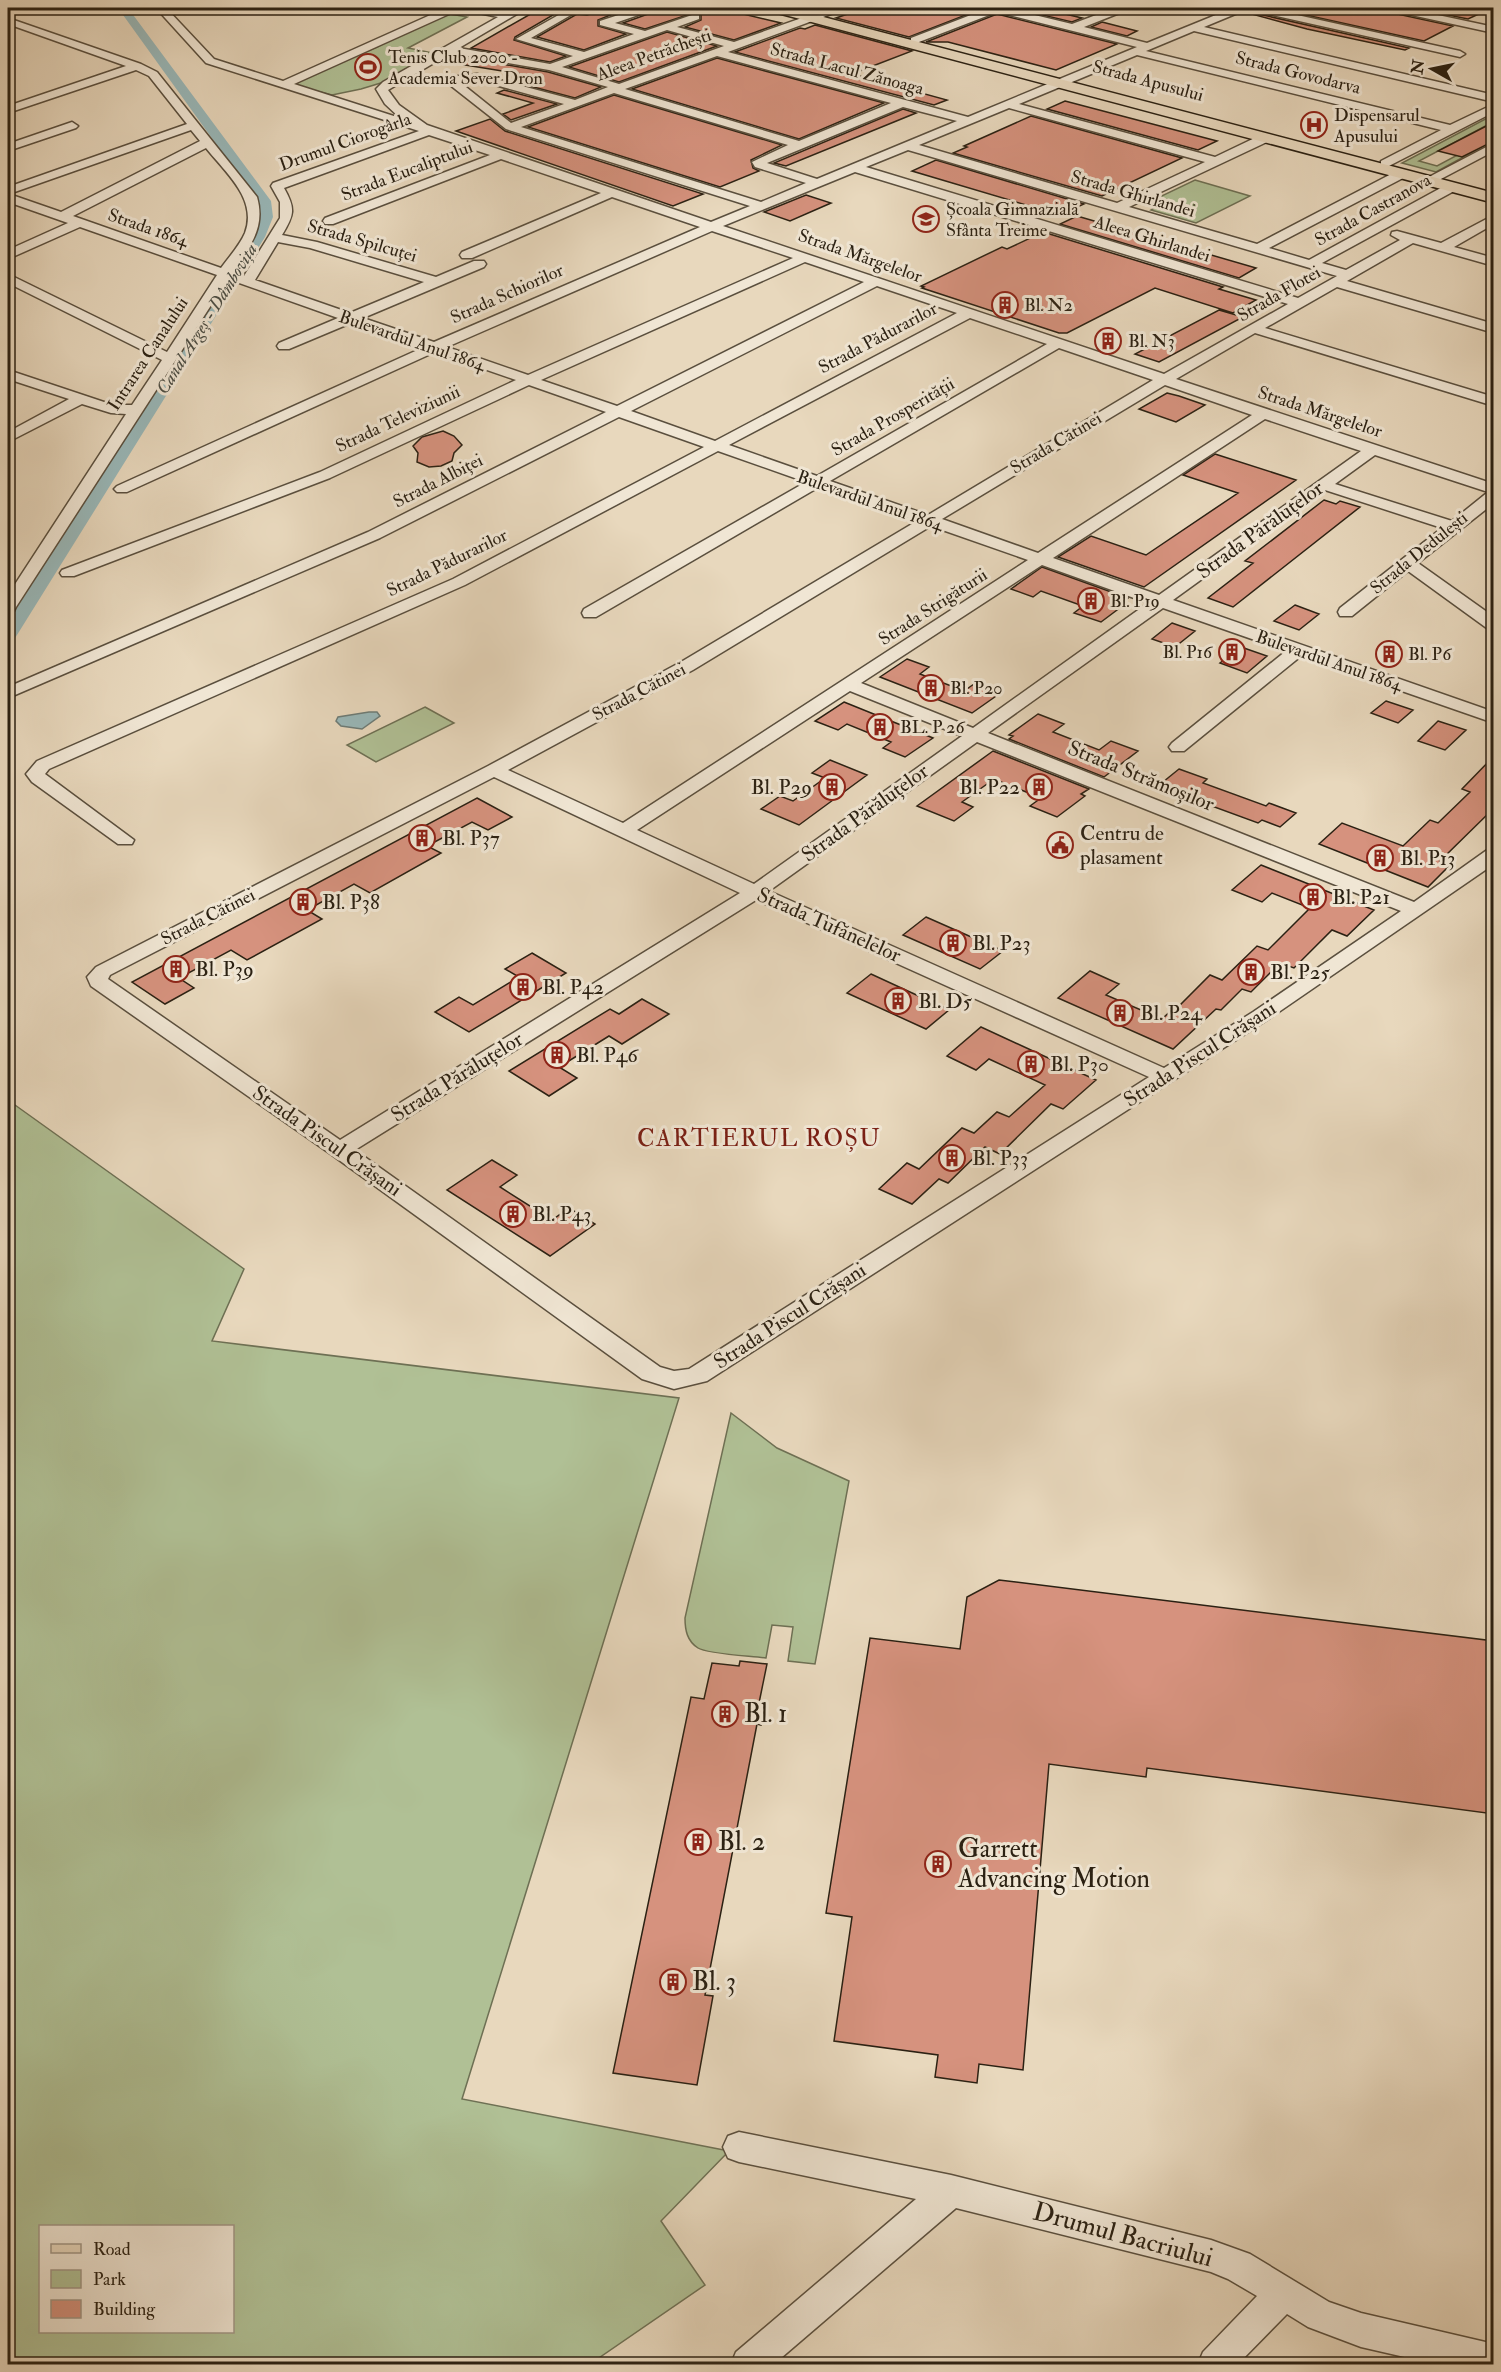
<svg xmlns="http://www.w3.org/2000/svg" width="1501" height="2372" viewBox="0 0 1501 2372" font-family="'IM FELL Double Pica',serif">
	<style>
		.green { fill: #b0c095; stroke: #6e7054; stroke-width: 1.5; fill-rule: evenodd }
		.water { fill: #99b8b9; stroke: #6d7c77; stroke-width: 1.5 }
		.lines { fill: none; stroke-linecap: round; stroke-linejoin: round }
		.canal { fill: #99b8b9; fill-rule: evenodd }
		.building { fill: #d6927e; stroke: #2b2113; stroke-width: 1.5 }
		.minor-casing { stroke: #5a4f3e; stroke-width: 3 }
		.major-casing { stroke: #2b2113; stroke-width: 3 }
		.minor { fill: #f0e6d4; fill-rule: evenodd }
		.major { fill: #e8d8bd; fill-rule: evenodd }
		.labels { text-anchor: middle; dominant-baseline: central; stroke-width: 6; stroke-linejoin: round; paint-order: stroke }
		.far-street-label { font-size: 18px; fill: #2b2113; stroke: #f0e6d4 }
		.far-poi-label { font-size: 18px; fill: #2b2113; stroke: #f0e6d4; text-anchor: start }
		.far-water-label { font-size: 18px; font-style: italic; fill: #4c4e45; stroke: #f0e6d4 }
		.street-label { font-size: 21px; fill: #2b2113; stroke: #f0e6d4 }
		.poi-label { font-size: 21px; fill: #2b2113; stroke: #f0e6d4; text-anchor: start }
		.quarter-label { font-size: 24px; letter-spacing: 1.5px; fill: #7a1f14; stroke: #f0e6d4 }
		.near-poi-label { font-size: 26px; fill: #2b2113; stroke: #f0e6d4; text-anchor: start }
		.near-street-label { font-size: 26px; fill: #2b2113; stroke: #f0e6d4 }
	</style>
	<rect width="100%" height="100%" fill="#e8d8bd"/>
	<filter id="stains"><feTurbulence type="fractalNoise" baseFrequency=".00333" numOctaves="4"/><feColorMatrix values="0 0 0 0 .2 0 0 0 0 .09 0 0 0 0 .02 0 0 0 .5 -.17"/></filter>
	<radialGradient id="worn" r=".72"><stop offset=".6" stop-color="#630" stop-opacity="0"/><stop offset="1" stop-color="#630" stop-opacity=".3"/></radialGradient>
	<path class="green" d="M439,12L467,17L408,48L433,53L384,82L361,89L332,95L289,84L377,47Z
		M1493,115V122L1419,161L1437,166L1493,136V141L1436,172L1402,163Z
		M1195,180L1250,196L1196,223L1151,210L1159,205L1149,202Z
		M425,707L454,723L376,762L347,745Z
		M8,1100L244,1269L212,1341L679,1398L462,2099L729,2151L661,2221L705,2285L590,2364H8ZM40,2226H232V2332H40Z
		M731,1413L777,1448L849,1481L815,1664L788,1661L793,1627L772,1625L766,1658C752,1656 707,1654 698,1648C687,1641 685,1630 685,1618Z"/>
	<path class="water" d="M369,712H377L380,716L362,729L341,726L336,721L338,717Z"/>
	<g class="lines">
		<path class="canal" d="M118,8H128L271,201L273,217L265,237L17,635L14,639L8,640V622L251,237L259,217L257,201Z"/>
	</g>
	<path class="building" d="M541,8L560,11L515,37L514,40L566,56L550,62L471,48Z
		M656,8H718L781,23L734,40L685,27L701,20V14L696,12L645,29L623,23L654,12Z
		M865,8H984L909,37L836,18Z
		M1013,8H1040L1082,18L1072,22Z
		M1274,8H1345L1366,12L1367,8H1386L1393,13L1453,26L1424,41Z
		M1413,8H1456L1481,13L1468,19Z
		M1248,10L1254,13L1409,48L1405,50L1307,29L1248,13Z
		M600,11L613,14L598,20V26L626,34L584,50L537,37L577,14L587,15Z
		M997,14L1117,44L1056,70L948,42H926Z
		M1102,22L1137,31L1127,36L1091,27Z
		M815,25L912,51L852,74L947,100L934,105L735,52L800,28L805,29Z
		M667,32L717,46L619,82L569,67Z
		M456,56L548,72L601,87L575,98L522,84L540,77L447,62Z
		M717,58L884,103L799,139L632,89Z
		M504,90L557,104L511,120L503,114L533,103L497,93Z
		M614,95L782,145L751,160L753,168L759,171L720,187L528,127Z
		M1065,101L1217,141L1198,150L1047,109Z
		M903,109L916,113L786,166L774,163Z
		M1031,116L1182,158L1102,196L953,153L967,147L964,146Z
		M490,119L505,131L703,194L673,206L456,131Z
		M1494,122V141L1462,157L1438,151Z
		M936,160L1084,204L1060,215L912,171Z
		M806,195L831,203L790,221L764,212Z
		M1077,216L1256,268L1239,278L1060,224Z
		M1043,232L1223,287L1219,289L1256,300L1233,313L1155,288L1067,333H1059L922,288L924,287L921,286L1002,247L1007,249Z
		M1219,310L1243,317L1159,362L1135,354Z
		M1167,393L1179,396L1205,405L1176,422L1139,409Z
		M443,431L454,436L462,445L454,453L452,461L441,466L429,467L417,462L418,453L413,446L422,437Z
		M1215,454L1296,480L1144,587L1058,557L1091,536L1146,555L1238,493L1183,475Z
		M1324,500L1336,504L1340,501L1360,507L1233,607L1208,598L1253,563L1245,561Z
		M1042,567L1128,598L1122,603L1125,604L1101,622L1074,613L1083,606L1041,591L1033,597L1011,589Z
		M1295,605L1319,614L1299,630L1274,621Z
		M1172,623L1195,631L1175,647L1152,639Z
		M1241,647L1267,656L1247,673L1220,663Z
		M907,659L929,667L920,674L964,691L974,684L999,694L972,713L880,677Z
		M1386,701L1413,710L1398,723L1371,713Z
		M844,702L886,719L933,738L905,757L883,748L891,742L847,724L838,730L815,721Z
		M1038,714L1064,724L1053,732L1099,750L1111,741L1138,751L1104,777L1009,739L1013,736L1009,735Z
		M1438,721L1466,730L1445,750L1418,741Z
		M993,751L1089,789L1081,794L1085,796L1057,817L1030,806L1041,798L994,779L962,802L973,807L954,821L917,806Z
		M1494,756V808L1440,861L1450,865L1428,887L1319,844L1342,823L1403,846L1430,820L1438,823L1470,792L1462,789Z
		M830,760L867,775L799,825L761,809L780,796L793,801L825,778L812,773Z
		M1179,769L1207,779L1203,783L1266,806L1269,803L1296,813L1280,827L1262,820L1258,823L1179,794L1184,790L1163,782Z
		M477,798L512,817L488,830L472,822L427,846L441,853L370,893L354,884L307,910L322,919L247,960L231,950L179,978L194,988L165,1004L132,982Z
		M1261,865L1374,910L1347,936L1332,930L1294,968L1280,963L1251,992L1242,989L1221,1010L1216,1009L1173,1049L1058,998L1090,971L1119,984L1106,995L1162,1019L1175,1007L1177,1008L1210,975L1222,980L1257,946L1268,950L1310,908L1272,893L1262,902L1232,890Z
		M926,917L1003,951L980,969L903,935Z
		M532,953L566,973L469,1032L435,1012L459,997L473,1005L519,977L505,969Z
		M871,974L949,1010L926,1029L847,993Z
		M642,999L669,1014L622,1044L609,1036L559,1067L577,1078L549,1096L509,1071L610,1009L619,1014Z
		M981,1027L1096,1080L1063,1109L1051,1104L1000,1154L985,1147L948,1183L939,1179L912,1204L879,1189L907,1163L919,1169L962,1128L974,1133L997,1112L1009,1117L1045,1085L989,1059L976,1070L947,1056Z
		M492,1160L517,1175L500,1187L552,1220L569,1208L595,1224L550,1256L447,1190Z
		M999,1580L1494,1641V1814L1147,1768L1146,1777L1049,1764L1023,2070L979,2064L977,2083L935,2077L938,2055L834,2041L852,1917L826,1913L870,1638L960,1649L967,1597Z
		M740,1661L767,1664L759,1703L765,1704L761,1725L757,1724L705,1995L713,1996L697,2085L613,2073L691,1697L704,1699L712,1663L739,1666Z"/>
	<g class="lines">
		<defs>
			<path id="minor" d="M156,8H166L214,59L283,81L446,8H459L458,10L294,84L400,118L385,104L376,89L383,82L498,17L465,10L464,8H482L506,13L515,8H527L459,48L550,64L573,56L516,39L571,8H583L531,38L584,52L634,34L600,25V21L640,8H654L653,10L615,23L645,31L695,14L699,15V19L677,27L734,42L830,8H843L842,10L728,52L968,117L1137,47L997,12L919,42H911V38L989,8H1006L1072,24L1115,8H1128L1127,10L1084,27L1147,43L1233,8H1246L1245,10L1204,27L1494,95V102L1194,31L1146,51L1450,125L1494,104V112L1385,168L1381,167V161L1441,130L1137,55L1019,104L1215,157L1261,135H1269V141L1129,207L1257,244L1397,171H1405V177L1269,248L1309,260L1448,184H1456L1458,187L1456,190L1322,263L1346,270L1400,240L1391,235L1392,232L1397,231L1441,243L1494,215V224L1454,247L1494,258V266L1413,243L1347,281L1494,324V333L1337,287L1265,328L1494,397V406L1255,333L1176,379L1494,484V503L1418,563L1494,617V630L1488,629L1408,571L1352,616H1340L1338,612L1340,608L1442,528L1325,490L1173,600L1494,712V723L1301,656L1184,751H1172L1169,747L1172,743L1286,651L1163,608L988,733L1414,902L1487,850L1494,848V864L1267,1020L707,1381L674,1389L642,1379L332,1155L91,986L87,977L96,967L488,766L681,662L917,521L819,487L596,617H584L582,613L584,609L806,482L718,451L465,585L49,769L45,774L134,840L132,844H118L32,782L26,774L37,761L453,579L704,447L619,417L380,538L8,698V687L368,532L606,412L529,385L330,478L74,576H62L60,573L62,570L320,472L516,380L435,352L127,492H117L114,489L117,486L422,348L351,323L289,349H279L277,346L279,343L338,318L228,279L16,607L14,611L8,612V595L126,414L111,413L82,404L8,442V432L69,399L8,379V370L113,405H132L162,360L8,283V274L167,352L217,275L80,227L8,259V250L68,223L8,202V187L187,124L149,76L136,70L8,113V106L126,66L8,24V18L141,64L157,72L257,197C266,229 249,247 232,272L244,276L280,218V202L271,186L273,183L419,131L206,63ZM667,30L724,46L619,84L562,67ZM451,53L549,70L608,87L575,100L477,74L458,76L450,81V85L506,129L750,206L711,222L427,125L399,105L388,90ZM717,56L891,103L799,141L625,89ZM477,80L564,104L511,123L461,83ZM614,93L788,145L752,162L755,167L806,183L761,202L521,127ZM903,107L957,121L817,179L767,163ZM1009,108L1205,162L1117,203L919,145ZM191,130L200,141L61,212L9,194ZM429,135L490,155L325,218L323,221L325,224H333L501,159L601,193L462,252L460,255L462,258H472L612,197L700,227L434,342L363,318L484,267L486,264L484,261H474L436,277L317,242L282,235C294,215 296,209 284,188ZM206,148C225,172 258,199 245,233C240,245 229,257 221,268L73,216ZM908,150L1337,276L1298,298L866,167ZM855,172L1288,304L1164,374L723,226ZM712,231L793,258L528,375L447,347ZM278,242L310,248L424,282L350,313L255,280ZM805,262L864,282L617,406L541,380ZM877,286L957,313L715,441L631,411ZM970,318L1047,344L817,476L729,445ZM1059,348L1153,380L928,515L830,481ZM1165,385L1252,415L1038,553L942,519ZM1265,419L1361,451L1159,595L1053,558ZM1375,455L1488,492L1452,521L1335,484ZM931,526L1028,560L623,823L508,770L693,670ZM1042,565L1148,603L973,728L861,683ZM850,691L962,736L754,884L637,830ZM977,742L1401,911L1253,1012L1164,1068L769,891ZM494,777L740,893L340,1140L108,979L110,975ZM756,900L1149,1077L689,1369L674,1371L660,1367L355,1150Z
				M1249,8H1266L1460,51L1465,54L1460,57L1254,11Z
				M1388,8H1405L1494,27V33L1393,11Z
				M72,122L78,126L76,128L8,151V144Z
				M1494,143V151L1439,180H1431L1429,177Z
				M739,2132L951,2175L1211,2240L1250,2254L1329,2302L1361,2313L1494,2344V2364H1435L1361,2347L1308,2327L1287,2314L1238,2364H1198L1203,2352L1257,2296L1228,2279L1211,2272L956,2208L774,2364H731L736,2352L916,2199L739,2162L728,2158L723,2147L728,2136Z"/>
			<path id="major" d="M768,8H789L1494,193V203L770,11Z"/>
		</defs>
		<use href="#minor" class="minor-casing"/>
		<use href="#major" class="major-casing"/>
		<use href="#minor" class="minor"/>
		<use href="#major" class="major"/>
	</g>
	<defs>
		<symbol id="stadium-ring" viewBox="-11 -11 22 22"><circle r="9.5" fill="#f0e6d4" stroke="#8f2418" stroke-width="1.5"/><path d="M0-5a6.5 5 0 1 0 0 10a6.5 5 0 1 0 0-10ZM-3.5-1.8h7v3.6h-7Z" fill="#8f2418"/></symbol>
		<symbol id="hospital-ring" viewBox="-11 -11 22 22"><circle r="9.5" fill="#f0e6d4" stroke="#8f2418" stroke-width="1.5"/><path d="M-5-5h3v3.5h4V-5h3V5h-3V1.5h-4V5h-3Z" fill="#8f2418"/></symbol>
		<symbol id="school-ring" viewBox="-11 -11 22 22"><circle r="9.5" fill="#f0e6d4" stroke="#8f2418" stroke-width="1.5"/><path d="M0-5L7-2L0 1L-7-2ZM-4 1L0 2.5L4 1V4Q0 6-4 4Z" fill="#8f2418"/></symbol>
		<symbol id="building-ring" viewBox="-11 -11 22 22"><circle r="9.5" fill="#f0e6d4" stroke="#8f2418" stroke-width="1.5"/><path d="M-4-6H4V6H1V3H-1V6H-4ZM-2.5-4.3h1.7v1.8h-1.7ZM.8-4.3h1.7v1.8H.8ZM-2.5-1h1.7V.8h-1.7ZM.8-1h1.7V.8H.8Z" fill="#8f2418"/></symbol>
		<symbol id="civic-ring" viewBox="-11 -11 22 22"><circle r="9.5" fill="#f0e6d4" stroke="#8f2418" stroke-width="1.5"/><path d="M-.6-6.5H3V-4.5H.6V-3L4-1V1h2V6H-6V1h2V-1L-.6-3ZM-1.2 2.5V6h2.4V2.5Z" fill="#8f2418"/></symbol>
	</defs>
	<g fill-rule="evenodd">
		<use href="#stadium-ring" x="353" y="52" width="30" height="30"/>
		<use href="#hospital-ring" x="1299" y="110" width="30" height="30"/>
		<use href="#school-ring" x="911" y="204" width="30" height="30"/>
		<use href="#building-ring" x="990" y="290" width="30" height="30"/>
		<use href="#building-ring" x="1093" y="326" width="30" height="30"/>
		<use href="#building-ring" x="1076" y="586" width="30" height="30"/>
		<use href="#building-ring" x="1217" y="637" width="30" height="30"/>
		<use href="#building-ring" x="1374" y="639" width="30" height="30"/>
		<use href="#building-ring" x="916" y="673" width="30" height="30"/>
		<use href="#building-ring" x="865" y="712" width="30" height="30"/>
		<use href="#building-ring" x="817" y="772" width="30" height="30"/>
		<use href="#building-ring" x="1024" y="772" width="30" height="30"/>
		<use href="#building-ring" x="407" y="823" width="30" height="30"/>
		<use href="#civic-ring" x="1045" y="830" width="30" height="30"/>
		<use href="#building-ring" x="1365" y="843" width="30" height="30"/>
		<use href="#building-ring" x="1298" y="882" width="30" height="30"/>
		<use href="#building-ring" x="288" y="887" width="30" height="30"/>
		<use href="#building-ring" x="938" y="928" width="30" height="30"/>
		<use href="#building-ring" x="161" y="954" width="30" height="30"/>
		<use href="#building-ring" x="1236" y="957" width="30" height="30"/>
		<use href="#building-ring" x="508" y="972" width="30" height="30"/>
		<use href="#building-ring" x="883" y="986" width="30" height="30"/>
		<use href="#building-ring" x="1105" y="998" width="30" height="30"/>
		<use href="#building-ring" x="542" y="1040" width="30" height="30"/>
		<use href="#building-ring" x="1016" y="1049" width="30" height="30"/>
		<use href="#building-ring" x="937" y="1143" width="30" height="30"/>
		<use href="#building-ring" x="498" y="1199" width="30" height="30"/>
		<use href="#building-ring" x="710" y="1699" width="30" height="30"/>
		<use href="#building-ring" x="683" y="1827" width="30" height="30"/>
		<use href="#building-ring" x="923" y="1849" width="30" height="30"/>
		<use href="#building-ring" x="658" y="1967" width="30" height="30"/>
	</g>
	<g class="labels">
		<g class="far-street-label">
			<text transform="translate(654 55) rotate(-20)">Aleea Petrăchești</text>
			<text transform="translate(847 69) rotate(15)">Strada Lacul Zănoaga</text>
			<text transform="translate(1298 73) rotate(14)">Strada Govodarva</text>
			<text transform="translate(1148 81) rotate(15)">Strada Apusului</text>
			<text transform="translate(345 142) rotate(-20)">Drumul Ciorogârla</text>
			<text transform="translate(407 171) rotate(-21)">Strada Eucaliptului</text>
			<text transform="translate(1133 194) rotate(16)">Strada Ghirlandei</text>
			<text transform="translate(1373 210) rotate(-29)">Strada Castranova</text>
			<text transform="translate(148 228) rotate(19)">Strada 1864</text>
			<text transform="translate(1152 239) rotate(17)">Aleea Ghirlandei</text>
			<text transform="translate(362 241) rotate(16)">Strada Spilcuței</text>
			<text transform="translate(860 256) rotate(19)">Strada Mărgelelor</text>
			<text transform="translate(507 294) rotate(-24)">Strada Schiorilor</text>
			<text transform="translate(1279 294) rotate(-30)">Strada Flotei</text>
			<text transform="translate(878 338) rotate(-28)">Strada Pădurarilor</text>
			<text transform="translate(412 341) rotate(19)">Bulevardul Anul 1864</text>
			<text transform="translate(148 354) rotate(-57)">Intrarea Canalului</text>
			<text transform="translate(1320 412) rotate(18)">Strada Mărgelelor</text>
			<text transform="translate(893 417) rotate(-30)">Strada Prosperității</text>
			<text transform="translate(398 419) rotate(-25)">Strada Televiziunii</text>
			<text transform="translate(1056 443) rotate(-31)">Strada Cătinei</text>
			<text transform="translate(438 481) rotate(-27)">Strada Albiței</text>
			<text transform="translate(870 501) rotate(19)">Bulevardul Anul 1864</text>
			<text transform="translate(1419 553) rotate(-39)">Strada Dedulești</text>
			<text transform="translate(447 563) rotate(-26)">Strada Pădurarilor</text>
			<text transform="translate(933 607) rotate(-33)">Strada Strigăturii</text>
			<text transform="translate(1329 661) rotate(19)">Bulevardul Anul 1864</text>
			<text transform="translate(639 692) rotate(-28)">Strada Cătinei</text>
			<text transform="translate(208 917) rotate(-27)">Strada Cătinei</text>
		</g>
		<g class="far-poi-label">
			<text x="388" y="57">Tenis Club 2000 -<tspan x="388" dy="21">Academia Sever Dron</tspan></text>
			<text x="1334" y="115">Dispensarul<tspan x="1334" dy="21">Apusului</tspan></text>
			<text x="946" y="209">Școala Gimnazială<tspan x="946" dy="21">Sfânta Treime</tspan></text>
			<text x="1024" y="305">Bl. N2</text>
			<text x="1128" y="341">Bl. N3</text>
			<text x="1110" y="601">Bl. P19</text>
			<text x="1212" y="652" text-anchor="end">Bl. P16</text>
			<text x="1408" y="654">Bl. P6</text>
			<text x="950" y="688">Bl. P20</text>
			<text x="900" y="727">BL. P 26</text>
		</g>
		<g class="far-water-label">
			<text transform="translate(207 319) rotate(-58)">Canal Argeș - Dâmbovița</text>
		</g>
		<g class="street-label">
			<text transform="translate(1260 530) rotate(-36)">Strada Părăluțelor</text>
			<text transform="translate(1141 776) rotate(22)">Strada Strămoșilor</text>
			<text transform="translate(865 813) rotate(-36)">Strada Părăluțelor</text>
			<text transform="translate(829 925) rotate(24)">Strada Tufănelelor</text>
			<text transform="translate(1200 1054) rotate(-33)">Strada Piscul Crășani</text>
			<text transform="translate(457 1077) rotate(-32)">Strada Părăluțelor</text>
			<text transform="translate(327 1141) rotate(35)">Strada Piscul Crășani</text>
			<text transform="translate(790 1316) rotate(-33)">Strada Piscul Crășani</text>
		</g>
		<g class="poi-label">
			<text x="812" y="787" text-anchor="end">Bl. P29</text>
			<text x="1020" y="787" text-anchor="end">Bl. P22</text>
			<text x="1080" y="833">Centru de<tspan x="1080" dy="24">plasament</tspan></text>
			<text x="442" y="838">Bl. P37</text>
			<text x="1400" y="858">Bl. P13</text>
			<text x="1332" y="897">Bl. P21</text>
			<text x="322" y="902">Bl. P38</text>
			<text x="972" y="943">Bl. P23</text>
			<text x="195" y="969">Bl. P39</text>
			<text x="1270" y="972">Bl. P25</text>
			<text x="542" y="987">Bl. P42</text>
			<text x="918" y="1001">Bl. D5</text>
			<text x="1140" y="1013">Bl. P24</text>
			<text x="576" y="1055">Bl. P46</text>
			<text x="1050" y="1064">Bl. P30</text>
			<text x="972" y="1158">Bl. P33</text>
			<text x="532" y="1214">Bl. P43</text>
		</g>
		<g class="quarter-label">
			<text x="759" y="1138">CARTIERUL ROȘU</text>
		</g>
		<g class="near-poi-label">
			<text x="744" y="1714">Bl. 1</text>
			<text x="718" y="1842">Bl. 2</text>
			<text x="958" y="1849">Garrett<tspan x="958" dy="30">Advancing Motion</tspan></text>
			<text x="692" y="1982">Bl. 3</text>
		</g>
		<g class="near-street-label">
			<text transform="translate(1123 2235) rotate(15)">Drumul Bacriului</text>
		</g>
	</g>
	<rect width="1501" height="2372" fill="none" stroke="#e8d8bd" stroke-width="30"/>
	<rect x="9" y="9" width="1483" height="2354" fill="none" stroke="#2b2113" stroke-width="3"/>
	<rect x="15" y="15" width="1471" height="2342" fill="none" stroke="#2b2113" stroke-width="1.5"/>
	<rect x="39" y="2225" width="195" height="108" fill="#f0e6d4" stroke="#a19787" stroke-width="1.5"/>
	<rect x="51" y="2244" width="30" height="9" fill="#e8d8bd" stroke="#a19787" stroke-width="1.5"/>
	<text x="93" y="2255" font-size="18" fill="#2b2113">Road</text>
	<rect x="51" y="2270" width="30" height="18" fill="#b0c095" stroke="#a19787" stroke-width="1.5"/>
	<text x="93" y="2285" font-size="18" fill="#2b2113">Park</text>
	<rect x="51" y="2300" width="30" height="18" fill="#d6927e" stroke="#a19787" stroke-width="1.5"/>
	<text x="93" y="2315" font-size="18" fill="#2b2113">Building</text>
	<g transform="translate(1432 69) rotate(279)" stroke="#f0e6d4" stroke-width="4.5" paint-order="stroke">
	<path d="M0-4.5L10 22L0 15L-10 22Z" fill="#2b2113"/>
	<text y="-9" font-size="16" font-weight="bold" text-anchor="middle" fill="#2b2113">N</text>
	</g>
	<rect width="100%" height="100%" filter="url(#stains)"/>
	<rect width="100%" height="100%" fill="url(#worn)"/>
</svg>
